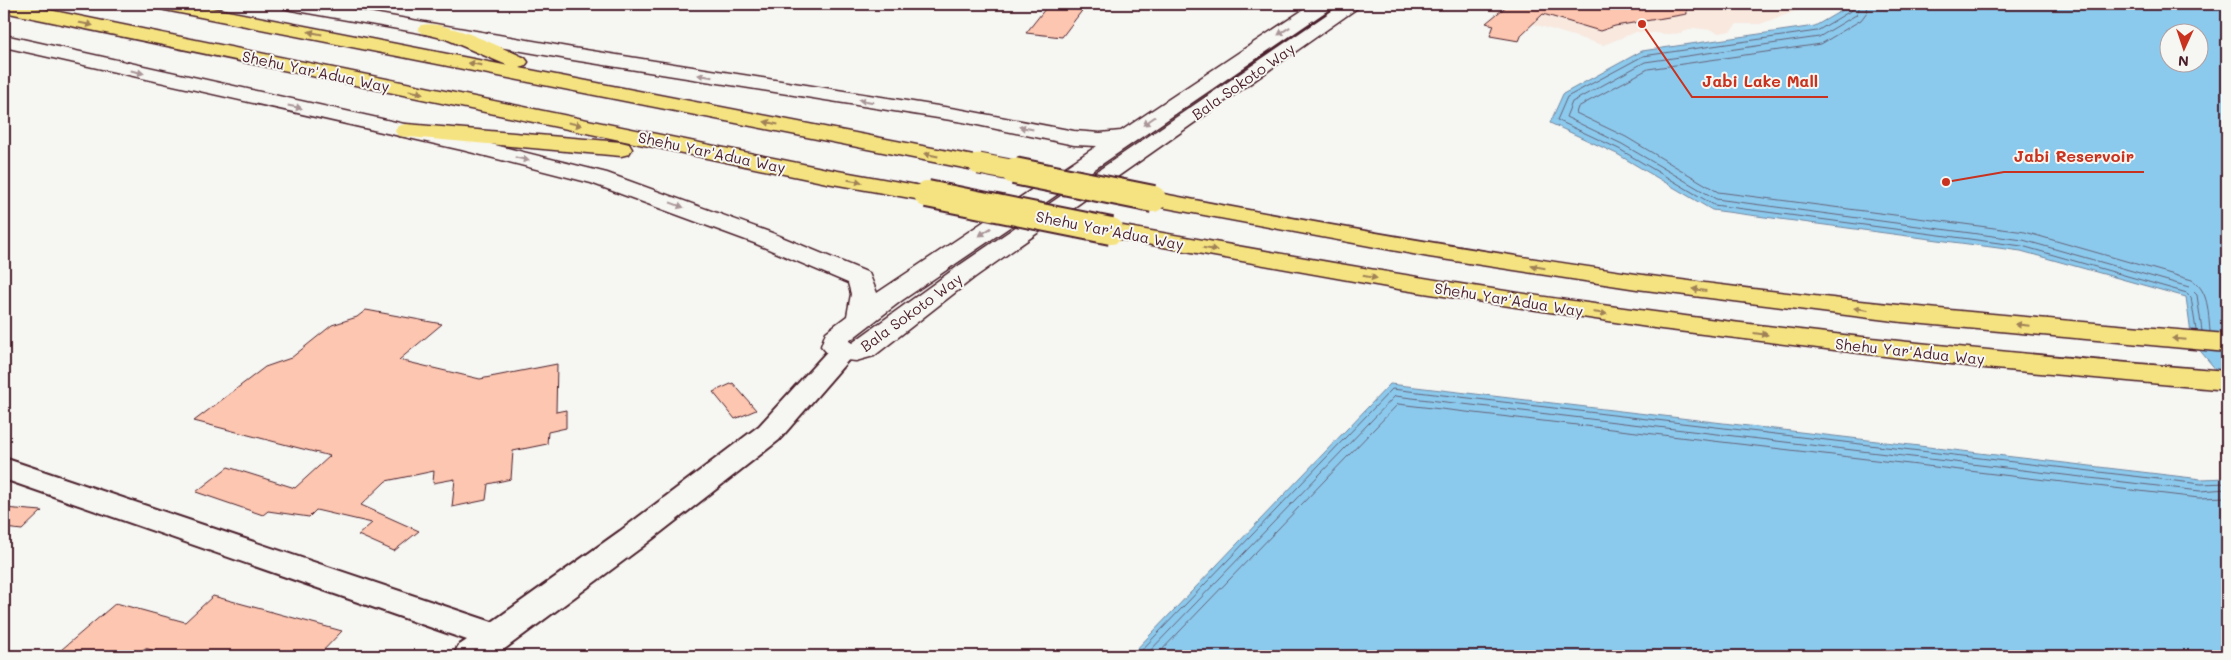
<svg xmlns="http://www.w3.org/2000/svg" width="2231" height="660" viewBox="0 0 2231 660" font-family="Mali,sans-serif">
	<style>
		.built { fill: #f8e8de }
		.water { fill: #8ccaed; stroke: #72869f; fill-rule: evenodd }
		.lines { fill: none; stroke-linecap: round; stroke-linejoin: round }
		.shore { stroke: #646379; stroke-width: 1 }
		.building { fill: #fdc6b0; stroke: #4a1f2b }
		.street-casing { stroke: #4a1f2b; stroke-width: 4 }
		.secondary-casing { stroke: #4a1f2b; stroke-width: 3 }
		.highway-casing { stroke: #4a1f2b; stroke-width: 3 }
		.street { fill: #f6f6f2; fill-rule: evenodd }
		.secondary { fill: #f6f6f2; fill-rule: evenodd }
		.highway { fill: #f5e382; fill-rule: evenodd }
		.highway-bridge-far1-casing { stroke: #4a1f2b; stroke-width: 23; stroke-linecap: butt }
		.highway-bridge-casing { stroke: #4a1f2b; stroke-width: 30; stroke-linecap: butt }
		.highway-bridge-far1 { stroke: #f5e382; stroke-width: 21 }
		.highway-bridge { stroke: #f5e382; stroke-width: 26 }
		.oneway { fill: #a08156 }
		.oneway2 { fill: #a99598 }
		.labels { text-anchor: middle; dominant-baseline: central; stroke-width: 4; stroke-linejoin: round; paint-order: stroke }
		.street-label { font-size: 15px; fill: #4a1f2b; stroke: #f6f6f2 }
		.leader { fill: none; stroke: #c8321e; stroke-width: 2 }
		.callout-dot { fill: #c8321e; stroke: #f6f6f2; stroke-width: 2 }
		.callout-label { font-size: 16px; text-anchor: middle; font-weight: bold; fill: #c8321e; stroke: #f6f6f2; stroke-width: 4; stroke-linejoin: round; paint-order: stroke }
	</style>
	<rect width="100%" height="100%" fill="#f6f6f2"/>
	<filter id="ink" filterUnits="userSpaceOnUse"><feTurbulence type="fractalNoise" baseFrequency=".02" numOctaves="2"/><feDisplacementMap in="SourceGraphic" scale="10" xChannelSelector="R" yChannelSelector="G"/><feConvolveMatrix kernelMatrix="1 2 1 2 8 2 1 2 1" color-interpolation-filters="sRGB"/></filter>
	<g filter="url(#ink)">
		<path class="built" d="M1468,4H1815L1760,24H1737L1730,31L1719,33L1712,30L1693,28L1681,33L1668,34L1636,32L1603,45Z"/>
		<path class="water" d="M1853,4H2227V383L2192,341L2186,297L2021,251L1712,210L1617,154L1550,123L1563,94L1642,51L1815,26ZM2168,32H2198V62H2168Z
			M1390,384L2201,479L2227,478V656H1130Z"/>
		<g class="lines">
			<path class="shore" d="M1854,4L1852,10L1817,31L1643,56L1567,97L1557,120L1619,149L1714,205L2022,246L2187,293L2191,297L2196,330
				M1861,4L1856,15L1819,37L1645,62L1572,102L1566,117L1622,144L1716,199L2023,240L2189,287L2197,295L2202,331
				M1868,4L1867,12L1861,20L1821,44L1648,69L1578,107L1576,113L1626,137L1718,192L2025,232L2192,280C2209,291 2208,312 2210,331
				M1136,656L1392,389L2201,484L2227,483
				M1145,656L1395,396L2200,491L2227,489
				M1156,656L1398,404L2199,498L2227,497"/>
		</g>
		<path class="building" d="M1049,4H1087L1062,37L1026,33Z
			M1509,4H1686L1687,14L1615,26L1600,31L1543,14L1522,34L1519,41L1490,36L1494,25L1486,23Z
			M366,310L442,324L399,360L480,379L557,364L556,412L566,410V428L548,432L547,444L513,451L511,479L488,484L486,500L452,507L455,479L433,483L434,471L386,481L361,505L419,531L394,551L358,535L372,523L316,510L309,517L268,511L263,515L196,492L228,467L295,488L330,456L194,421L265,367L291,358L332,325L357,317Z
			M733,383L756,410L735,419L713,392Z
			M4,508L42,511L22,530L4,528Z
			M213,596L342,631L318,656H172L145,648L136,656H54L116,603L185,622Z"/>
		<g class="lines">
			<defs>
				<path id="street" d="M842,343L851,345L855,351L851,357L779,440L642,547L495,656H454L458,646L467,640L4,479V458L492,622L620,531L759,426L833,345Z"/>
				<path id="secondary" d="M282,4H321L573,48L963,110L1074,131L1100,133L1121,131L1312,4H1333L1331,8L901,301L849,341L852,343L957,267L1342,4H1363L975,277L874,356L856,361L845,360L829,355L821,346L826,332L847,316L851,294L848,283L754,243L591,183L462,150L4,47V35L463,137L607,173L772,233L869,273L877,293L1097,146L1074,145L963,122L573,60L291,10L284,8Z"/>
				<path id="highway" d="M4,4H20L827,169L927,187L935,189L939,194L935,199L927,201L827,183L4,12Z
					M156,4H192L509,66L446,39L421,33L418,29L421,25C445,19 502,48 525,58L528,62L525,66L520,68L979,157L987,159L990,164L987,169L979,171L165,10L158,8Z
					M406,124L621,142L629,144L632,149L629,154L621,156L398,136L395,131L398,126Z
					M1153,192C1314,223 1474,251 1636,274C1832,301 2030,318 2227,334V352L1902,322L1637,289L1429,257L1145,204L1141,199L1145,194Z
					M1111,224C1267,251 1423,280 1580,302C1795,332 2011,354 2227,371V390L1984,368L1661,329L1404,290L1102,236L1099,231L1102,226Z"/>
			</defs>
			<use href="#street" class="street-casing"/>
			<use href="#secondary" class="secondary-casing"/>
			<use href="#highway" class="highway-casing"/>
			<use href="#street" class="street"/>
			<use href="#secondary" class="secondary"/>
			<use href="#highway" class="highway"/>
			<defs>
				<path id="highway-bridge-far1" d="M979,164L1021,172"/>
				<path id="highway-bridge" d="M1014,171L1153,199
					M927,194L1111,231"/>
			</defs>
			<use href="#highway-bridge-far1" class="highway-bridge-far1-casing"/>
			<use href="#highway-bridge" class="highway-bridge-casing"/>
			<use href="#highway-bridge-far1" class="highway-bridge-far1"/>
			<use href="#highway-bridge" class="highway-bridge"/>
		</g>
		<defs><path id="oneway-solid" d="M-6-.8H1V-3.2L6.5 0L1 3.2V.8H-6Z" transform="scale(1.25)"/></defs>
		<g class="oneway">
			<use href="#oneway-solid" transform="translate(86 24) rotate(12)"/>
			<use href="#oneway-solid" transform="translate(315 33) rotate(-169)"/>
			<use href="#oneway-solid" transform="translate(475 64) rotate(-169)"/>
			<use href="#oneway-solid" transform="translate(416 92) rotate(12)"/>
			<use href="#oneway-solid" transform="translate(771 123) rotate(-169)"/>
			<use href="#oneway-solid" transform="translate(575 124) rotate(12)"/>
			<use href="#oneway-solid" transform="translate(931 155) rotate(-169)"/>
			<use href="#oneway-solid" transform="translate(855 181) rotate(10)"/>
			<use href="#oneway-solid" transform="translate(1210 249) rotate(10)"/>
			<use href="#oneway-solid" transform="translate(1538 267) rotate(-171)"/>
			<use href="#oneway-solid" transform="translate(1370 277) rotate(10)"/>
			<use href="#oneway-solid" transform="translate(1699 290) rotate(-172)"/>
			<use href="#oneway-solid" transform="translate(1861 309) rotate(-173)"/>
			<use href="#oneway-solid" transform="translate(1600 313) rotate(8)"/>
			<use href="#oneway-solid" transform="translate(2022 325) rotate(-174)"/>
			<use href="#oneway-solid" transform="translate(1761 334) rotate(7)"/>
			<use href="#oneway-solid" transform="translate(2179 339) rotate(-175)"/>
		</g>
		<g class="oneway2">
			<use href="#oneway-solid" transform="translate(1284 31) rotate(147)"/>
			<use href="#oneway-solid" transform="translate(137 72) rotate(13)"/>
			<use href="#oneway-solid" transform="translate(705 76) rotate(-171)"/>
			<use href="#oneway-solid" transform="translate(866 101) rotate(-171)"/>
			<use href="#oneway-solid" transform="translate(295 107) rotate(12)"/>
			<use href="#oneway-solid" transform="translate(1149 121) rotate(145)"/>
			<use href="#oneway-solid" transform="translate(1026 128) rotate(-169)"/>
			<use href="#oneway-solid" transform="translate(522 159) rotate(14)"/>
			<use href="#oneway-solid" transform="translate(677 205) rotate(20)"/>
			<use href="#oneway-solid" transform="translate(985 232) rotate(146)"/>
		</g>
	</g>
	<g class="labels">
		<g class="street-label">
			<text transform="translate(316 71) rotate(12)">Shehu Yar'Adua Way</text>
			<text transform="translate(1243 81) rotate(-35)">Bala Sokoto Way</text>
			<text transform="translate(712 152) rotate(12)">Shehu Yar'Adua Way</text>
			<text transform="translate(1110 230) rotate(11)">Shehu Yar'Adua Way</text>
			<text transform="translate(1509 299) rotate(9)">Shehu Yar'Adua Way</text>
			<text transform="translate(911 312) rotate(-36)">Bala Sokoto Way</text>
			<text transform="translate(1910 351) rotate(6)">Shehu Yar'Adua Way</text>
		</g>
	</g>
	<path class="leader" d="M1642 24L1692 97H1828M1946 182L2004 172H2144"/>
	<g class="callout-dot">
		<circle cx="1642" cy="24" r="5"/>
		<circle cx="1946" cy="182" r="5"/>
	</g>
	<g class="callout-label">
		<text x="1760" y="87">Jabi Lake Mall</text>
		<text x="2074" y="162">Jabi Reservoir</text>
	</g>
	<rect width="2231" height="660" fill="none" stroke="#f6f6f2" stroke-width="20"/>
	<rect x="10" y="10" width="2211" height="640" fill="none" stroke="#4a1f2b" stroke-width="2" filter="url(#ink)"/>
	<g transform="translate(2184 48) rotate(183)"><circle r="24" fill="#f6f6f2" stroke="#b1a0a2"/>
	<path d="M0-4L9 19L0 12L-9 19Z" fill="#c8321e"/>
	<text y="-8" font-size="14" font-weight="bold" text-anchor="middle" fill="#4a1f2b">N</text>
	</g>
</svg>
